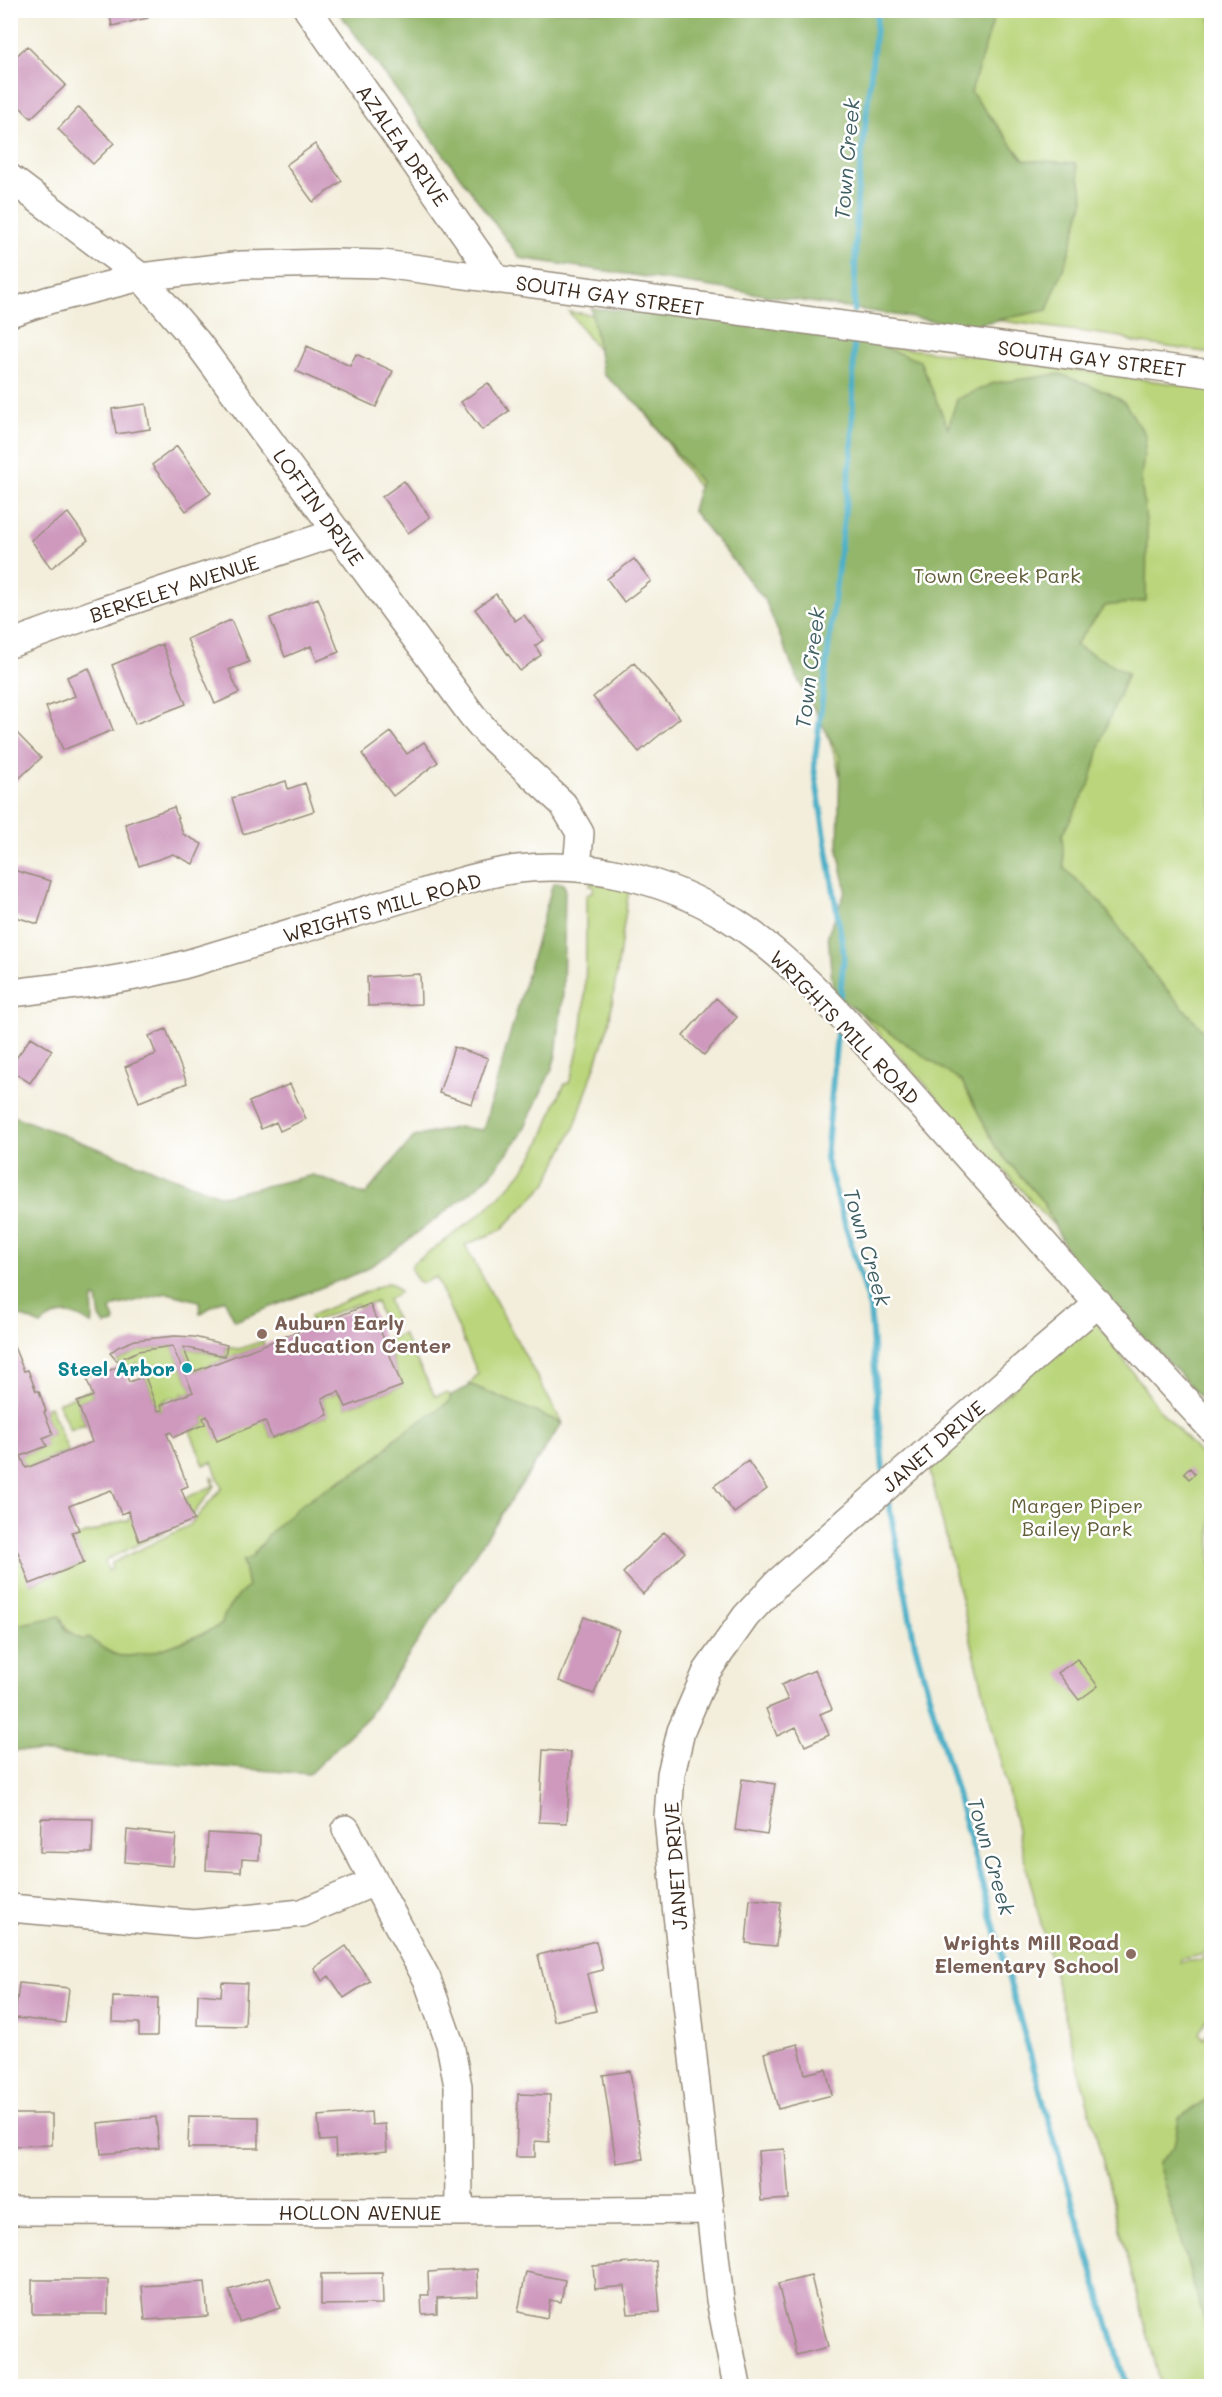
<svg xmlns="http://www.w3.org/2000/svg" width="1222" height="2397" viewBox="0 0 1222 2397" font-family="Mali,sans-serif">
	<style>
		.green { fill: #bad57b; stroke: #7a804c; stroke-width: 1.5 }
		.forest { fill: #93b66b; stroke: #677044; stroke-width: 1.5 }
		.lines { fill: none; stroke-linecap: round; stroke-linejoin: round }
		.stream { stroke: #48afc7; stroke-width: 6 }
		.building { fill: #ce99bd }
		.minor-casing { stroke: #978c7c; stroke-width: 30 }
		.minor { stroke: #fff; stroke-width: 27 }
		.education-dot { fill: #8d6e63; stroke: #fff; stroke-width: 2 }
		.culture-dot { fill: #0f9aa8; stroke: #fff; stroke-width: 2 }
		.labels { text-anchor: middle; dominant-baseline: central; stroke-width: 5; stroke-linejoin: round; paint-order: stroke }
		.street-label { font-size: 20px; fill: #3b2a1e; stroke: #fff }
		.park-label { font-size: 20px; fill: #615d3a; stroke: #fff }
		.education-label { font-size: 20px; font-weight: bold; fill: #785e54; stroke: #fff; text-anchor: start }
		.culture-label { font-size: 20px; font-weight: bold; fill: #0d838f; stroke: #fff; text-anchor: end }
		.water-label { font-size: 21px; font-style: italic; fill: #405f62; stroke: #fff }
	</style>
	<rect width="100%" height="100%" fill="#fff"/>
	<filter id="ink" filterUnits="userSpaceOnUse"><feTurbulence type="fractalNoise" baseFrequency=".0167" numOctaves="2"/><feDisplacementMap in="SourceGraphic" scale="12" xChannelSelector="R" yChannelSelector="G"/><feConvolveMatrix kernelMatrix="1 2 1 2 8 2 1 2 1" color-interpolation-filters="sRGB"/></filter>
	<filter id="wash" filterUnits="userSpaceOnUse"><feTurbulence type="fractalNoise" baseFrequency=".008" numOctaves="4" result="noise"/><feDisplacementMap in="SourceGraphic" scale="24" xChannelSelector="R" yChannelSelector="G"/><feGaussianBlur stdDeviation="1.35" result="paint"/><feColorMatrix in="noise" values="0 0 0 0 0 0 0 0 0 0 0 0 0 0 0 0 0 1.4 0 .05"/><feComposite in="paint" operator="in"/></filter>
	<g filter="url(#wash)">
		<rect width="100%" height="100%" fill="#f3eedb"/>
		<path class="green" d="M367,11H1211V353L1133,342L1122,337L922,310Z
			M569,312L991,358L1211,389V1395L1024,1193L835,985L856,856L836,759L798,653L745,555L662,435Z
			M592,882L629,890L609,1024L575,1126L546,1184L501,1230L465,1245L562,1423L469,1384L478,1374L436,1277L423,1283L418,1281L411,1269L413,1263C459,1231 514,1195 540,1143C549,1123 554,1103 565,1084L569,1083C590,1023 585,959 586,896L593,891L594,887L589,885Z
			M387,1283L392,1284L400,1292L388,1300L396,1320L385,1326L376,1302L360,1308L357,1304L311,1322L310,1316Z
			M1094,1318L1159,1409L1211,1466V1945L1201,1955L1180,1959V1962L1199,1960L1211,1951V2012L1199,2033L1204,2039L1211,2029V2386H1161L1023,1854L928,1463Z
			M403,1334L435,1396L446,1393L451,1395L449,1402L394,1439C374,1468 336,1480 308,1500C301,1505 258,1547 255,1552C249,1562 244,1576 248,1587C237,1597 224,1609 223,1624C200,1636 139,1662 116,1655C107,1652 98,1646 90,1643C74,1636 67,1632 60,1617L11,1626V1564L21,1560L31,1584L84,1563L74,1538L125,1520L127,1521L130,1517L172,1528L108,1559L105,1562L108,1571L111,1570L112,1563L190,1525L222,1488L212,1462L204,1465L190,1431L205,1424L203,1418L207,1416L265,1421L272,1438L328,1415L322,1398L339,1392L346,1407L402,1386L385,1340Z
			M263,1341L264,1345L232,1357L221,1359L222,1361L193,1372L183,1347L225,1357L227,1347L238,1349Z
			M172,1346L193,1392L185,1395L183,1392L182,1396L174,1399L172,1397L163,1401V1410L158,1411L145,1376L142,1377L137,1364L125,1369L122,1365L119,1366L117,1361L138,1351Z
			M90,1390L93,1396L77,1402L86,1426L81,1425L70,1430L58,1403Z
			M50,1406L68,1451L26,1468L21,1456L46,1446L43,1438L53,1434L44,1412L46,1411L45,1408Z
			M212,1477L215,1480L213,1481L215,1486L192,1516L185,1498L213,1486Z"/>
		<path class="forest" d="M338,11H996L971,92L1024,160L1076,163L1084,200L1068,256L1047,310L968,326L520,258Z
			M591,308L760,322L854,336L920,361L948,428L957,399L994,383L1060,374L1109,393L1124,402L1146,436L1141,479L1147,530L1146,601L1105,606L1075,645L1128,673L1105,730L1089,785L1062,835L1064,868L1101,903L1153,974L1210,1038L1211,1037V1411L1179,1373L1075,1267L1043,1202L997,1149L962,1082L833,994L828,934L846,890L838,850L840,757L797,678L765,600L692,510L700,482L642,408L603,374Z
			M553,883H562L565,887L563,993L556,1055L552,1069L521,1135L491,1174L475,1189L387,1256L361,1272L235,1321L224,1299L200,1314L199,1301L167,1293L115,1306L111,1310L115,1320L114,1323L105,1325L100,1318L97,1299L94,1298C90,1305 95,1316 92,1325C74,1312 59,1309 41,1325L11,1312V1115L222,1196L313,1175L365,1195L414,1137L458,1127L483,1130Z
			M469,1384L562,1423L367,1718L309,1774L11,1750V1626L60,1616L66,1630L83,1640L89,1638C97,1644 107,1652 117,1655C141,1661 200,1636 222,1624C224,1609 236,1597 248,1587L243,1561L252,1557C256,1548 264,1546 266,1536C280,1525 293,1510 308,1500C336,1481 374,1468 394,1439L449,1402L451,1395L470,1386Z
			M1211,2096V2365L1204,2320L1158,2163L1174,2147L1179,2118Z"/>
		<g class="lines">
			<path class="stream" d="M854,311L857,198L878,10
				M840,996L844,955L814,768L852,451L854,342
				M837,1033L826,1159L870,1309L883,1470
				M889,1504L915,1645L1046,2111L1126,2386"/>
		</g>
		<g id="blocks">
			<path class="building" d="M109,10H147L148,18L112,26Z
				M27,46L66,85L31,118L10,97V62Z
				M79,107L114,143L93,164L58,129Z
				M315,144L342,181L313,202L286,165Z
				M307,346L350,366L356,354L393,371L376,407L296,371Z
				M488,383L509,411L482,430L461,402Z
				M146,404L150,429L116,434L112,409Z
				M177,446L211,493L186,511L152,465Z
				M404,481L430,517L408,533L382,497Z
				M68,513L88,540L51,568L31,540Z
				M634,559L651,581L624,602L607,579Z
				M496,594L515,621L524,615L543,640L535,646L541,655L520,671L475,609Z
				M318,598L339,652L317,661L311,646L285,657L270,618Z
				M231,620L249,662L229,670L239,693L215,704L187,639Z
				M162,644L186,704L135,724L112,665Z
				M634,663L680,718L639,752L593,697Z
				M89,668L113,730L63,750L46,707L75,696L67,677Z
				M10,726L41,758L10,787Z
				M391,732L407,754L424,742L438,762L393,796L362,754Z
				M286,781L288,789L305,783L314,811L243,834L232,798Z
				M174,807L183,834L202,844L193,864L173,854L139,866L125,824Z
				M10,869L51,881L38,924L13,916L10,921Z
				M420,974L421,1004L368,1006L367,977Z
				M716,998L737,1017L704,1055L683,1036Z
				M166,1029L187,1083L139,1102L125,1067L156,1054L149,1036Z
				M31,1037L52,1050L30,1083L10,1070V1067Z
				M454,1047L488,1058L472,1104L439,1093Z
				M290,1084L306,1119L280,1131L276,1122L261,1129L249,1102Z
				M370,1304L402,1386L346,1407L339,1392L322,1398L328,1415L272,1438L265,1421L217,1441L207,1416L203,1418L205,1424L174,1437L171,1432L167,1434L188,1486L181,1489L194,1520L139,1541L128,1511L121,1514L111,1490L69,1506L79,1530L72,1532L84,1563L30,1584L18,1552L11,1555L10,1553V1337L24,1371L28,1370L36,1391H39L46,1411L44,1412L53,1434L43,1438L47,1446L21,1456L26,1468L92,1442L77,1402L93,1396L87,1380L122,1365L129,1382L145,1376L158,1411L163,1410L161,1405L193,1392L172,1346L138,1351L117,1361L110,1353L118,1347L135,1340L175,1336L194,1337L227,1345L225,1356L183,1347L193,1372Z
				M748,1461L767,1489L734,1513L714,1486Z
				M1190,1468L1195,1474L1189,1479L1184,1473Z
				M664,1532L685,1552L643,1594L623,1573Z
				M584,1617L619,1630L594,1694L559,1681Z
				M1077,1659L1098,1686L1079,1700L1058,1673Z
				M815,1670L832,1709L820,1714L829,1735L805,1746L796,1727L777,1736L766,1709L788,1700L781,1685Z
				M543,1750L571,1752L567,1823L539,1822Z
				M742,1779L775,1784L767,1835L735,1830Z
				M41,1818L93,1819L92,1853L40,1852Z
				M127,1830L176,1835L173,1866L125,1862Z
				M208,1833L260,1836L259,1860L242,1859L241,1872L206,1870Z
				M750,1899L781,1902L776,1946L746,1943Z
				M596,1941L603,1970L587,1974L596,2011L554,2021L538,1955Z
				M346,1946L370,1981L344,1998L329,1976L322,1981L314,1968Z
				M222,1982L247,1983L245,2026L197,2025L198,1994L221,1996Z
				M19,1983L69,1988L65,2023L15,2018Z
				M113,1997L158,1998L157,2036H139V2023L112,2022Z
				M798,2044L805,2074L826,2069L832,2095L778,2109L764,2053Z
				M630,2071L643,2159L616,2163L603,2075Z
				M518,2094L550,2095L549,2142L535,2141V2157H516Z
				M371,2112L372,2125L385,2124L387,2151L336,2156L335,2140L320,2141L318,2116Z
				M10,2114H52V2145L10,2146Z
				M189,2116L259,2117V2148H188Z
				M156,2117L159,2148L101,2154L98,2123Z
				M785,2149L789,2199L761,2201L758,2151Z
				M656,2261L660,2312L628,2314L625,2286L595,2289L593,2266Z
				M477,2269L478,2296L437,2298V2313L422,2314L421,2295H429L428,2272Z
				M526,2272L565,2280L561,2302L550,2300L547,2318L518,2312Z
				M382,2273L383,2304L321,2305V2274Z
				M811,2276L828,2347L796,2355L778,2284Z
				M270,2277L280,2308L239,2322L229,2290Z
				M32,2280H108V2314H32Z
				M205,2282L208,2316L145,2320L142,2286Z"/>
		</g>
	</g>
	<g filter="url(#ink)">
		<use href="#blocks" fill-opacity="0" stroke="#978c7c" stroke-width="1.5"/>
		<g class="lines">
			<defs>
				<path id="minor" d="M308,10L497,280
					M10,178L141,277L197,342L472,715L489,735L563,804L580,833L577,868
					M10,313L49,300L141,277L242,265L333,263L383,264L1212,374
					M10,644L101,611L338,532
					M10,993C70,986 132,980 190,963C257,943 324,923 392,902C430,891 479,874 518,869C591,861 665,879 727,917C800,962 863,1041 920,1104C1017,1212 1112,1322 1212,1429
					M346,1829L427,1979L450,2044L458,2086L459,2212
					M10,1908L194,1924L302,1913L374,1882
					M10,2211L459,2212L710,2210
					M737,2386L720,2300L676,1905L668,1817L671,1774L681,1731L707,1671L746,1616L778,1582L1008,1380L1099,1303"/>
			</defs>
			<use href="#minor" class="minor-casing"/>
			<use href="#minor" class="minor"/>
		</g>
	</g>
	<g class="education-dot">
		<circle cx="262" cy="1334" r="6"/>
		<circle cx="1131" cy="1954" r="6"/>
	</g>
	<circle class="culture-dot" cx="187" cy="1368" r="6"/>
	<g class="labels">
		<g class="street-label">
			<text transform="translate(403 145) rotate(55)">AZALEA DRIVE</text>
			<text transform="translate(610 295) rotate(8)">SOUTH GAY STREET</text>
			<text transform="translate(1092 358) rotate(7)">SOUTH GAY STREET</text>
			<text transform="translate(319 507) rotate(54)">LOFTIN DRIVE</text>
			<text transform="translate(174 588) rotate(-18)">BERKELEY AVENUE</text>
			<text transform="translate(382 907) rotate(-16)">WRIGHTS MILL ROAD</text>
			<text transform="translate(845 1027) rotate(46)">WRIGHTS MILL ROAD</text>
			<text transform="translate(933 1446) rotate(-41)">JANET DRIVE</text>
			<text transform="translate(675 1866) rotate(-94)">JANET DRIVE</text>
			<text x="360" y="2212">HOLLON AVENUE</text>
		</g>
		<g class="park-label">
			<text x="997" y="575">Town Creek Park</text>
			<text x="1077" y="1505">Marger Piper<tspan x="1077" dy="23">Bailey Park</tspan></text>
		</g>
		<g class="education-label">
			<text x="274" y="1322">Auburn Early<tspan x="274" dy="23">Education Center</tspan></text>
			<text x="1119" y="1942" text-anchor="end">Wrights Mill Road<tspan x="1119" dy="23">Elementary School</tspan></text>
		</g>
		<g class="culture-label">
			<text x="175" y="1368">Steel Arbor</text>
		</g>
		<g class="water-label">
			<text transform="translate(846 159) rotate(-85)">Town Creek</text>
			<text transform="translate(809 668) rotate(-83)">Town Creek</text>
			<text transform="translate(868 1247) rotate(74)">Town Creek</text>
			<text transform="translate(992 1856) rotate(74)">Town Creek</text>
		</g>
	</g>
	<rect width="1222" height="2397" fill="none" stroke="#fff" stroke-width="36"/>
</svg>
